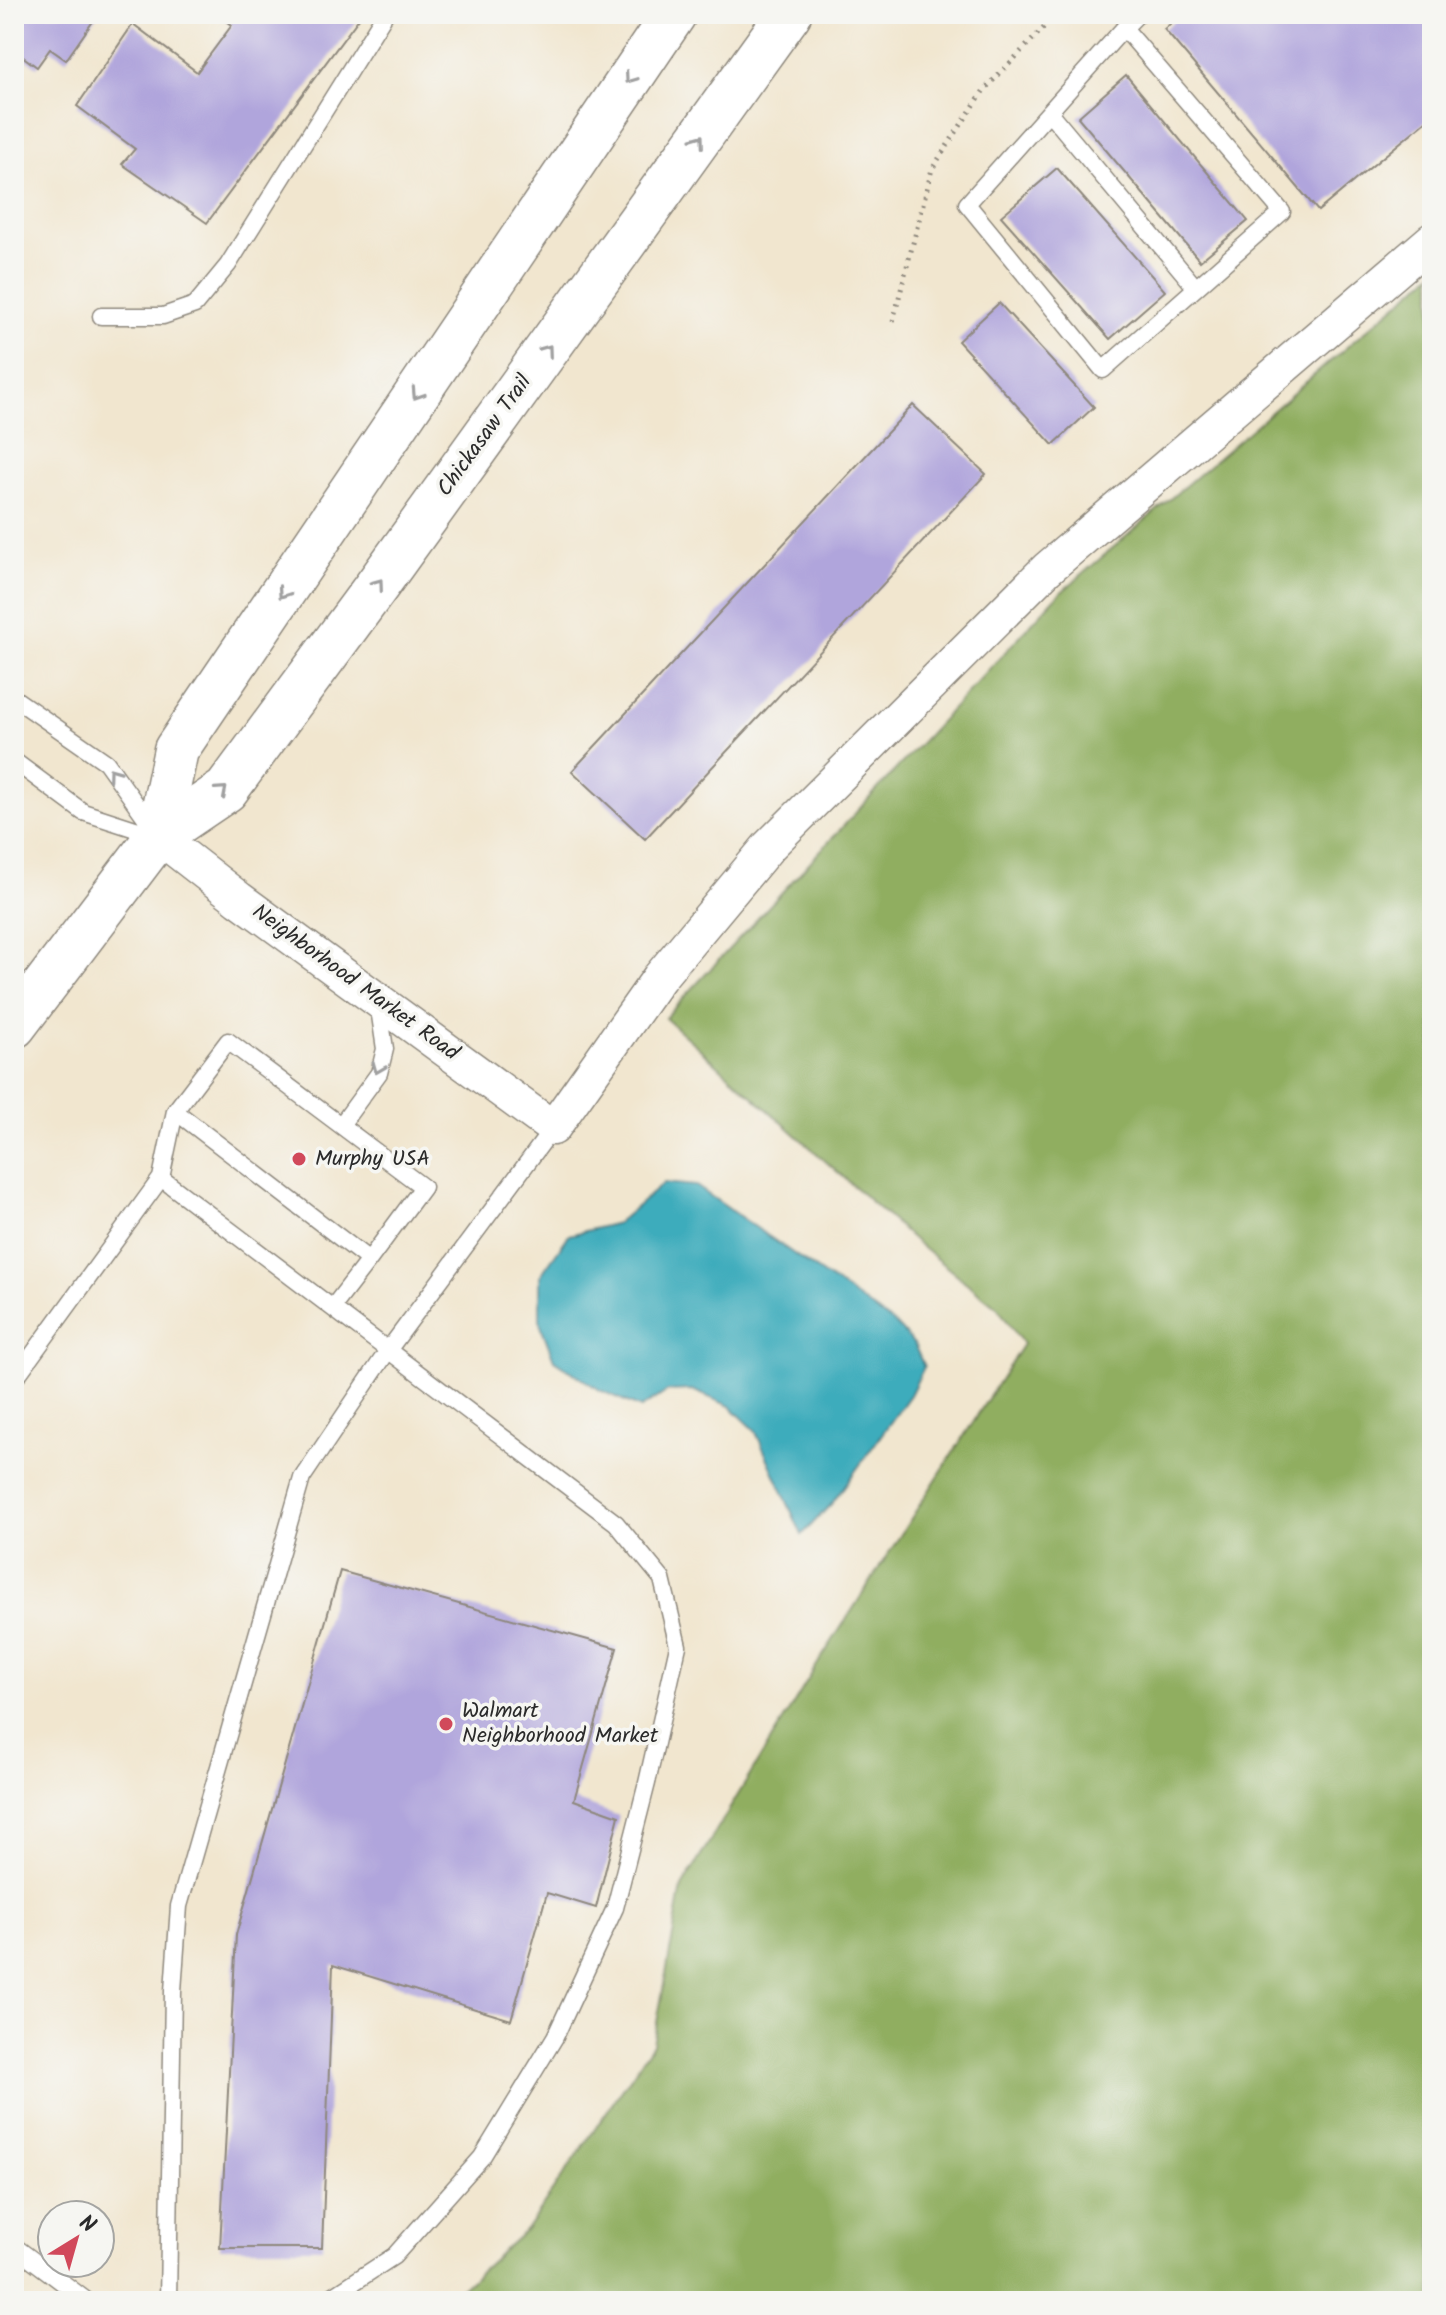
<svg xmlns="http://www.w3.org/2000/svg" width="1446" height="2315" viewBox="0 0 1446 2315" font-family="Kalam,sans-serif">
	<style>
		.forest { fill: #90ae60; stroke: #5e6c46; stroke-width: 2 }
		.water { fill: #3eacbc; stroke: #346c74; stroke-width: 2 }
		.building { fill: #b0a5dc }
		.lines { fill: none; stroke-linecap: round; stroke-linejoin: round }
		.lane-casing { stroke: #8e887d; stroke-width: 19 }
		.street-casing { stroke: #8e887d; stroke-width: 37 }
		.secondary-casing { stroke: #8e887d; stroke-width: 47 }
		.path { stroke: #8e887d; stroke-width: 5; stroke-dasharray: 2 6; stroke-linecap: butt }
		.lane { stroke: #fff; stroke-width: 16 }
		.street { stroke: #fff; stroke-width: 34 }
		.secondary { stroke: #fff; stroke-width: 44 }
		.oneway { stroke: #a0a0a0 }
		.poi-dot { fill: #d1495b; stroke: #f6f6f2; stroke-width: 3 }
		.labels { text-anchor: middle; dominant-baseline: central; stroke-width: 7; stroke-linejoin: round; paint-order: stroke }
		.street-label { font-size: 22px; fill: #2b2b2b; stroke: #f6f6f2 }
		.poi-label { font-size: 22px; fill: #2b2b2b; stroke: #f6f6f2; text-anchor: start }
	</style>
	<rect width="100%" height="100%" fill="#f6f6f2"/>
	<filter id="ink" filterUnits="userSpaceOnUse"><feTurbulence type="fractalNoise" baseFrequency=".0125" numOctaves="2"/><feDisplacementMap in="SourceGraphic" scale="16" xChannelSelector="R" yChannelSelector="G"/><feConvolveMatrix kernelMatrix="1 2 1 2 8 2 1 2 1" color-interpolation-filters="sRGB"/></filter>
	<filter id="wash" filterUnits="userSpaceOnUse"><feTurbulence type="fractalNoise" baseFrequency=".006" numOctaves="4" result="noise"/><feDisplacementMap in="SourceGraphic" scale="32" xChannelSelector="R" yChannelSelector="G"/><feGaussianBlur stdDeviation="1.8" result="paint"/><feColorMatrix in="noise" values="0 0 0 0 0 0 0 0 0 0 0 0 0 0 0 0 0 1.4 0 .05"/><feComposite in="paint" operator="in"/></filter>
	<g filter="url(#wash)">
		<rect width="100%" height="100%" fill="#f1e6cf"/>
		<path class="forest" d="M1432,274V2301H447L526,2230L653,2044L682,1887L817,1665L1023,1344L998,1308L924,1249L665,1018L1058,595Z"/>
		<path class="water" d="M664,1183L696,1186L896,1325L914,1344L924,1367L910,1395L833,1502L802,1535L755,1430L730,1406L692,1390L668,1391L641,1408L600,1390L554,1360L540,1323V1276L569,1235L617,1223Z"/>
		<g id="blocks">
			<path class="building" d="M14,14H98L66,60L50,49L37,67L14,50Z
				M218,14H362L207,223L122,164L135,149L77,106L133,24L197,72L232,25Z
				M1182,14H1432V116L1318,211L1164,29Z
				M1126,75L1248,221L1200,261L1078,117Z
				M1057,168L1165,291L1110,339L1001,216Z
				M999,303L1094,407L1053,445L958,341Z
				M913,405L986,474L645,839L572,771Z
				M340,1571L617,1648L574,1800L619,1816L596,1908L547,1893L511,2020L333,1965L322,2248H220L236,1935Z"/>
		</g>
	</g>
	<g filter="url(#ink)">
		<use href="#blocks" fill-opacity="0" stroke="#8e887d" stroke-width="2"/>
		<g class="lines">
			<defs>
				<path id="lane" d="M1124,28L1282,212L1103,370L967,204L1124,28L1138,14
					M1049,112L1196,288
					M101,316H163L195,305L228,265L385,14
					M14,698L106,762L153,828
					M14,761L83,812L157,836
					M341,1125L379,1073L385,1049L378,1002
					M161,1178L175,1111L228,1041L423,1187L369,1260L175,1111
					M333,1307L369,1260
					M14,1380L161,1178L616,1523L662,1579L678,1646L647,1783L615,1908L555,2037L482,2157L394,2256L325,2301
					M14,2246L87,2301
					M168,2301L173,1991L179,1906L302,1478L389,1349L553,1128"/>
				<path id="street" d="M158,836L239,899L553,1128L659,978L769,846L1047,569L1432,240"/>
				<path id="secondary" d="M158,836L176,750L674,14
					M14,1026L158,836L226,790L378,584L789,14"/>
			</defs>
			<use href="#lane" class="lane-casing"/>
			<use href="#street" class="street-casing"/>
			<use href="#secondary" class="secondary-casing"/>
			<path class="path" d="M893,321L932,169L984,90L1057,14"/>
			<use href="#lane" class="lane"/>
			<use href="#street" class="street"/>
			<use href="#secondary" class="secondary"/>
		</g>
		<defs><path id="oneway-chevron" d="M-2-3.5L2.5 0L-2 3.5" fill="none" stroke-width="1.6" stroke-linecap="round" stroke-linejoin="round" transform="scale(2)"/></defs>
		<g class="oneway">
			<use href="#oneway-chevron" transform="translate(630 78) rotate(125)"/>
			<use href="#oneway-chevron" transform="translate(699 140) rotate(-54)"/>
			<use href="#oneway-chevron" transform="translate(547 350) rotate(-54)"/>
			<use href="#oneway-chevron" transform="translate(417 394) rotate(123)"/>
			<use href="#oneway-chevron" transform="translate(378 584) rotate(-54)"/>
			<use href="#oneway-chevron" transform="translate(283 593) rotate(124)"/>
			<use href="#oneway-chevron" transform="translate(113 773) rotate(-126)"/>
			<use href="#oneway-chevron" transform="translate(222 791) rotate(-41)"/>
			<use href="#oneway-chevron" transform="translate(378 1068) rotate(112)"/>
		</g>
	</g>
	<g class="poi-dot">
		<circle cx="299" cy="1159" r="8"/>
		<circle cx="446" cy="1724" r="8"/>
	</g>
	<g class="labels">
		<g class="street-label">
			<text transform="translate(485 436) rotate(-54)">Chickasaw Trail</text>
			<text transform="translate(355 983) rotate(36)">Neighborhood Market Road</text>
		</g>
		<g class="poi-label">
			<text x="315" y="1159">Murphy USA</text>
			<text x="462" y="1711">Walmart<tspan x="462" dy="25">Neighborhood Market</tspan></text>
		</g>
	</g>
	<rect width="1446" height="2315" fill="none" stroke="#f6f6f2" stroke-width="48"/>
	<g transform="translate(76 2239) rotate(37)"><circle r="38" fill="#f6f6f2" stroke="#a5a5a2" stroke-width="2"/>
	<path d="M0-6L14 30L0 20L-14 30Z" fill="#d1495b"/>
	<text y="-12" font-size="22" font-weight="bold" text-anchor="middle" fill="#2b2b2b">N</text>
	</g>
</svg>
